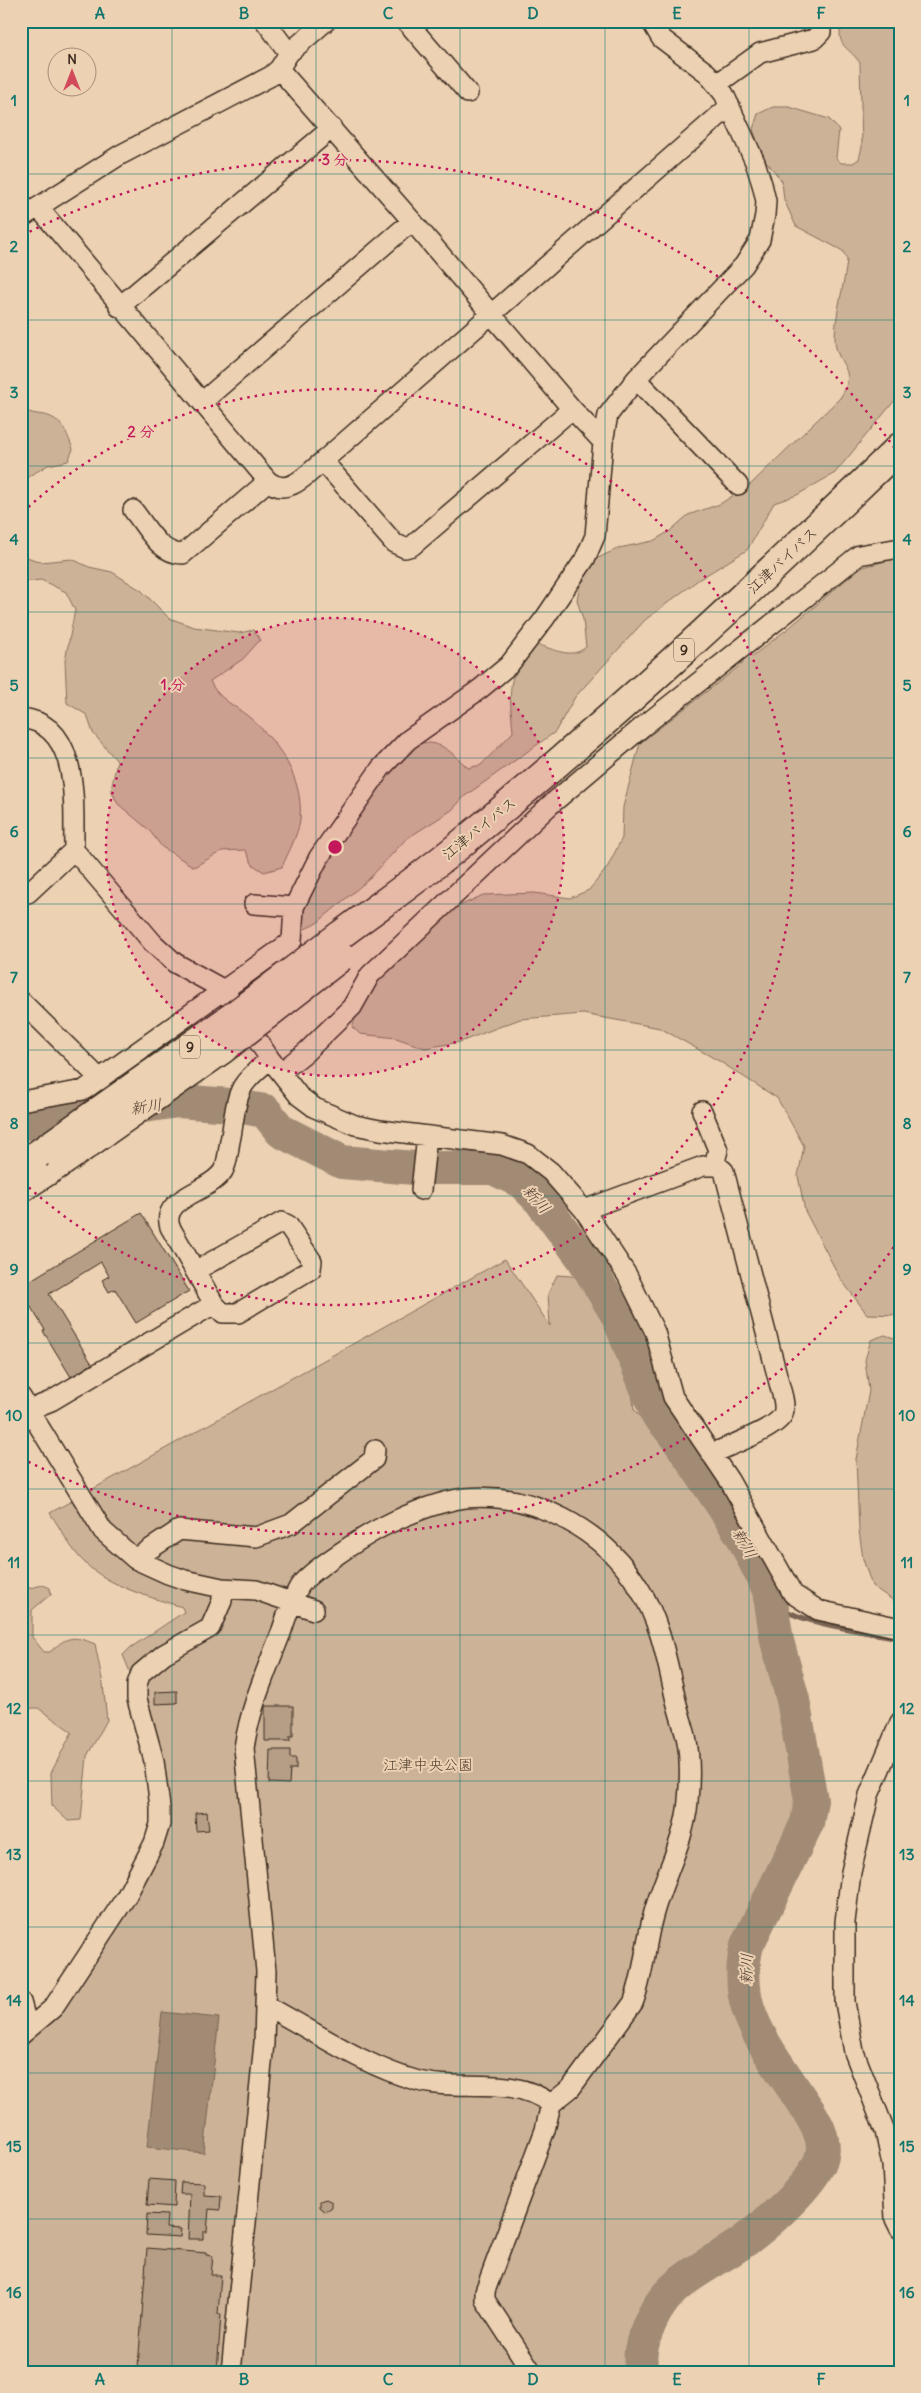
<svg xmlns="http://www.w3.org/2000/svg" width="921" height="2393" viewBox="0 0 921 2393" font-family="Delius,'Klee One',sans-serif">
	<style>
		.green { fill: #ccb398; stroke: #846e5b }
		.water { fill: #a28b74; stroke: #796452 }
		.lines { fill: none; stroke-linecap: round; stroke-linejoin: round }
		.stream { stroke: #796452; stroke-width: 5.5 }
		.river { stroke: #a28b74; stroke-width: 34 }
		.building { fill: #b59e85; stroke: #3b2a1e }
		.minor-casing { stroke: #3b2a1e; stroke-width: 22 }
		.highway-casing { stroke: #3b2a1e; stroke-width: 31 }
		.minor { stroke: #ecd1b3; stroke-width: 19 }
		.highway { stroke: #ecd1b3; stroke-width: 28 }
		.highway-bridge-casing { stroke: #3b2a1e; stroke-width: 31; stroke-linecap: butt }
		.highway-bridge { stroke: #ecd1b3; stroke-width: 28 }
		.grid { fill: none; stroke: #0f766e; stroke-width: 1; stroke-opacity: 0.55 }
		.ring { fill: none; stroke: #c2185b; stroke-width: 2.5; stroke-dasharray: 2.5 5 }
		.labels { text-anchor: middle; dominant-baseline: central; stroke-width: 4; stroke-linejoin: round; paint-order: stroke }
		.shield { fill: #ecd1b3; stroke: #705c4b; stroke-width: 1 }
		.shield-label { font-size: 14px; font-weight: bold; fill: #3b2a1e }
		.street-label { font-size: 15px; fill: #3b2a1e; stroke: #ecd1b3 }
		.park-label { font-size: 15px; fill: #513f30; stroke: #ecd1b3 }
		.water-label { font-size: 16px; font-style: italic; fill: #503d2f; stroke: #ecd1b3 }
		.centre { fill: #c2185b; stroke: #ecd1b3; stroke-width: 2.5 }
		.ring-label { font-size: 15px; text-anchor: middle; font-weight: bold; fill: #c2185b; stroke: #ecd1b3; stroke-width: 4; stroke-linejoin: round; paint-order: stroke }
		.neatline { fill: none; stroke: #0f766e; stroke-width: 2 }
		.grid-label { font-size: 16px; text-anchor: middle; font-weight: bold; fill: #0f766e }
	</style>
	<rect width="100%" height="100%" fill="#ecd1b3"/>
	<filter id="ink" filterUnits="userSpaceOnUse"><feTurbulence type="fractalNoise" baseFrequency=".02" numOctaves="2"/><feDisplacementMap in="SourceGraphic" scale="10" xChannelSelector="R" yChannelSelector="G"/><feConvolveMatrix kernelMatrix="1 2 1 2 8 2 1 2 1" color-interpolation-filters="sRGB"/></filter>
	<g filter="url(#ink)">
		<path class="green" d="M841,21H900V394L835,473L797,495L774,503L747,550L698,580L645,620L575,697L555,732L465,796L452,810L406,839L368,880L317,923L305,929L302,928V916L308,889L329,863L356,814L407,745C438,738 446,747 468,768L481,765L513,732C510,692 504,674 536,644C554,649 571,660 586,647L583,619L577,600L581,579L592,561L619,548L653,541L670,531L688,515L720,504L751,484L840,398C860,369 835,365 835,339C835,312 845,285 847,259L843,251L796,226L784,200L782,181L762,156L753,129L758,114L773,107H789L829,119L839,130L836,158L841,163H853L859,159L862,147L860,63C846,43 837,50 841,21Z
			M21,408C28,413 36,414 44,415C62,418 67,434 73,449L68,461L48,465L21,481Z
			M21,555L41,562L72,559L89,567L112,572L142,591L169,618L194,627L239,633L254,630L260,640L243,659L210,681C217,698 234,705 249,717C279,743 304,778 300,820C298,835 288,853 282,867L264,872L253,865L245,850L222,851L194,867L162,847L149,830L118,804L111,790L117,761L93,733L87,715L67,703L65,661L75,610L66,592L41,580L21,582Z
			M900,557V1315L867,1314L840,1278L805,1211L798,1176L804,1146L777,1098L719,1061L660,1028L583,1014L520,1019L460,1042L425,1048L396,1038L360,1034L352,1027L357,1014L380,976L451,910L483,895L534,893L570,898L589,890L607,868L622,838L623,807L640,743L790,627L860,568Z
			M505,1259L550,1326L548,1294L557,1275L583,1277L603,1301L617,1334L630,1373L634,1409L725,1528L756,1578L802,1789L800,1822L757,1904L736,1950L732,1988L741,2021L753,2047L808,2118L813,2150L806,2168L785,2191L711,2249L671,2269L645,2300L629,2331V2359L635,2372H21V2053L47,2018L58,1988L147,1844L152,1817L151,1788L128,1690L130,1672L123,1655L130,1648L184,1612L182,1607C150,1597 110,1587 85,1563C71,1550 61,1529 50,1513Z
			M885,1335L900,1340V1605L872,1586L863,1559L859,1530L856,1459L869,1391L865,1360L871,1340Z
			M43,1585L50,1588L51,1594L32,1610V1637L44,1652H50C67,1636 73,1635 95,1644L103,1684L107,1720L87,1756L81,1820L68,1821L52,1806L51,1773L72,1732L38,1708H32L21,1718V1590Z"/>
		<path class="water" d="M162,2012L219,2018L204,2153L147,2147Z"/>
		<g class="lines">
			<path class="stream" d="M769,1590C772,1595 775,1602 779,1606C797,1623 874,1633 900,1638"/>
			<path class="river" d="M21,1124L178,1101L230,1105L265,1111L281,1131L342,1162L415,1168H493L522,1182L540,1200L583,1258L618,1316L657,1414L675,1434L742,1535L769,1590L777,1641L793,1700L811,1800L807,1823L747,1945C742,1964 742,1989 748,2008C758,2040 781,2069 799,2097C808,2110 819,2125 822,2140C824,2149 822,2159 818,2166C804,2192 762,2229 737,2246C695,2274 663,2283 645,2335C641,2348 638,2359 643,2372"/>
		</g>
		<path class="building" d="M141,1213L189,1291L136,1323L115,1289L109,1292L102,1280L109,1276L101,1262L49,1294L92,1364L71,1377L43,1331L45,1330L21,1291V1286Z
			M177,1691V1703L155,1704V1692Z
			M265,1706H293V1736H290V1741H265Z
			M270,1750H290V1758H296V1769H290L289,1784L269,1783Z
			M207,1812L209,1830L196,1831L195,1813Z
			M149,2179L175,2181L174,2207L147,2205Z
			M181,2182L204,2183V2195L221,2196L220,2210L209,2209L207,2232H203V2239H188L190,2194H180Z
			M326,2199L332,2202V2208L326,2212L320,2207V2201Z
			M147,2214L167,2215L166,2228L181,2229L180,2237L146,2235Z
			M147,2248L206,2253V2255L213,2256L211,2275H221L218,2314H221L217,2372H197V2370L166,2367V2372H145V2368L138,2367Z"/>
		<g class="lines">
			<defs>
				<path id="minor" d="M265,21L289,53
					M406,21L468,93
					M279,69L412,221L572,409L603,442
					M717,84L760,53L814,39L821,32V21
					M38,207L268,481C288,498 307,474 323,461L730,106
					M21,218L120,155L271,76L279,69L289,53L326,21
					M119,307L332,128
					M636,379L738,485
					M202,402L412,221
					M323,461L394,543L405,548L412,546L572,409
					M133,510C147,527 159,554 183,554L268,481
					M21,718C82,724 73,807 74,850
					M28,893L74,850L153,943L175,963L224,990L270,1059L299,1096L315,1108L355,1125L380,1130L502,1145L528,1154L551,1172L584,1210L627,1275L655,1332L673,1397L729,1480L793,1594L818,1610L900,1628
					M254,904L294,907
					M21,1001L101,1080
					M281,1072L306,1052L352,1007L370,975L549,806L641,728L859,555L900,548
					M21,1101L84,1090L292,941L294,907L319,857L381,768L408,740L480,689L509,665L545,618L585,559L595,536L603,442L608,415L636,379L744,265L760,240L765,215L766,201L762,184L755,162L724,94L707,73L661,38L651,21
					M702,1111L718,1150L714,1165
					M421,1190L427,1136
					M584,1210L703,1166H718L724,1171L783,1398C784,1403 785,1409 783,1414C778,1428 726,1447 711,1454
					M195,1271L282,1222L288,1225L312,1261L311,1269L238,1313H223L214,1304L170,1227C160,1197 209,1193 223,1171C228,1163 228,1151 230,1141C234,1124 234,1101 243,1086C250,1075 261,1067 270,1059
					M21,1397L103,1531L135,1559L168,1574L185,1580L222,1588L256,1590L314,1610
					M21,1413L51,1401L214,1304
					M135,1559L179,1530L256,1537L291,1524L374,1459L375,1450
					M900,1722L869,1795L851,1872L845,1922V2002L854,2052L885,2131L892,2165L895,2219L900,2229
					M21,2002L28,2027
					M265,2005C314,2031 362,2065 415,2080C460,2093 511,2073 551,2104
					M21,2035L53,2008L126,1897L154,1843L160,1824V1807L154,1761L137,1699V1684L141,1673L164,1654L210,1628L222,1601V1588
					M231,2372L264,2043L266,1971L244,1748C250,1708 266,1671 281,1633C286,1618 291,1601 299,1587C307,1572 368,1534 384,1526C410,1513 436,1502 465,1498C532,1491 604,1530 639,1588C659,1619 666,1656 674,1692C677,1707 682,1721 686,1736C690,1755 690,1780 688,1801C685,1841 663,1877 653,1916C645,1944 644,1976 633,2003L571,2088L551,2104L545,2130L485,2291V2300L532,2372"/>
				<path id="highway" d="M339,936C380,905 423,876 462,843C615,718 758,584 900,447
					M21,1164L38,1154
					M21,1188L62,1162"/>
			</defs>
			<use href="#minor" class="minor-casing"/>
			<use href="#highway" class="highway-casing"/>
			<use href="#minor" class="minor"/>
			<use href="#highway" class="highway"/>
			<defs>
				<path id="highway-bridge" d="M38,1154L232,1017L339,936
					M62,1162L223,1049L341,957"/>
			</defs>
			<use href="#highway-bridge" class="highway-bridge-casing"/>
			<use href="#highway-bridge" class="highway-bridge"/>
		</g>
	</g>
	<path class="grid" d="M172,21V2372M316,21V2372M460,21V2372M605,21V2372M749,21V2372M21,174H900M21,320H900M21,466H900M21,612H900M21,758H900M21,904H900M21,1050H900M21,1196H900M21,1343H900M21,1489H900M21,1635H900M21,1781H900M21,1927H900M21,2073H900M21,2219H900"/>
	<circle cx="335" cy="847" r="229" fill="#c2185b" fill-opacity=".12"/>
	<g class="ring">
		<circle cx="335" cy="847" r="229"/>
		<path d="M23 512A458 458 0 1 1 23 1182"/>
		<path d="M898 1241A687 687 0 0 1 23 1459M23 235A687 687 0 0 1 898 453"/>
	</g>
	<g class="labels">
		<g class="shield">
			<rect x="674" y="638.5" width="20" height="23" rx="4"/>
			<rect x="180" y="1035.5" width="20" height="23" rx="4"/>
		</g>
		<g class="shield-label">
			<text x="684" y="650">9</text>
			<text x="190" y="1047">9</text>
		</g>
		<g class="street-label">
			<text transform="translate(782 560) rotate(-43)">江津バイパス</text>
			<text transform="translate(479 828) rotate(-39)">江津バイパス</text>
		</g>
		<g class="park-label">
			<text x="428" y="1764">江津中央公園</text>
		</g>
		<g class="water-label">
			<text transform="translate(146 1106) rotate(-8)">新川</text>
			<text transform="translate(537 1199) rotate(48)">新川</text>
			<text transform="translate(745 1543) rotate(61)">新川</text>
			<text transform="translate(746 1969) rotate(-88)">新川</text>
		</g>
	</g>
	<circle cx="335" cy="847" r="8" class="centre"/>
	<g class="ring-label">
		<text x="335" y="165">3 分</text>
		<text x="141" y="437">2 分</text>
		<text x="173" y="690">1 分</text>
	</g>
	<rect width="921" height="2393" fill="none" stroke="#ecd1b3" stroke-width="55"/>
	<g transform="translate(72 72)"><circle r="24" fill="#ecd1b3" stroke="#a58e77"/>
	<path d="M0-4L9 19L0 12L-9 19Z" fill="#d1495b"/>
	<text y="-8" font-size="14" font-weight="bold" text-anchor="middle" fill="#3b2a1e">N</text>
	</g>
	<rect x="28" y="28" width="866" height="2338" class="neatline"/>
	<g class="grid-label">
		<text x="100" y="19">A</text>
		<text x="244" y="19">B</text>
		<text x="388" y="19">C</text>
		<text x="533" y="19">D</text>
		<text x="677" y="19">E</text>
		<text x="821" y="19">F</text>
		<text x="14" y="106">1</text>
		<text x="907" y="106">1</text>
		<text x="14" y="252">2</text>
		<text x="907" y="252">2</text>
		<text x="14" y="398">3</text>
		<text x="907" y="398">3</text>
		<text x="14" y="545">4</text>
		<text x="907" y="545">4</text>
		<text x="14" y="691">5</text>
		<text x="907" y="691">5</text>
		<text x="14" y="837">6</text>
		<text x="907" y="837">6</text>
		<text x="14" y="983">7</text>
		<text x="907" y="983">7</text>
		<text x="14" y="1129">8</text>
		<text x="907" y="1129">8</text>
		<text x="14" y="1275">9</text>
		<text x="907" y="1275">9</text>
		<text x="14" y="1421">10</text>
		<text x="907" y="1421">10</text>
		<text x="14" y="1568">11</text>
		<text x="907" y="1568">11</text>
		<text x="14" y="1714">12</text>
		<text x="907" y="1714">12</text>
		<text x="14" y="1860">13</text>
		<text x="907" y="1860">13</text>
		<text x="14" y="2006">14</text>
		<text x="907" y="2006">14</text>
		<text x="14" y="2152">15</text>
		<text x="907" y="2152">15</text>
		<text x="14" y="2298">16</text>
		<text x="907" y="2298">16</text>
		<text x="100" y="2385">A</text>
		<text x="244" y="2385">B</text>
		<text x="388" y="2385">C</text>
		<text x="533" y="2385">D</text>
		<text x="677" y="2385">E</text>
		<text x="821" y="2385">F</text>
	</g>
</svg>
